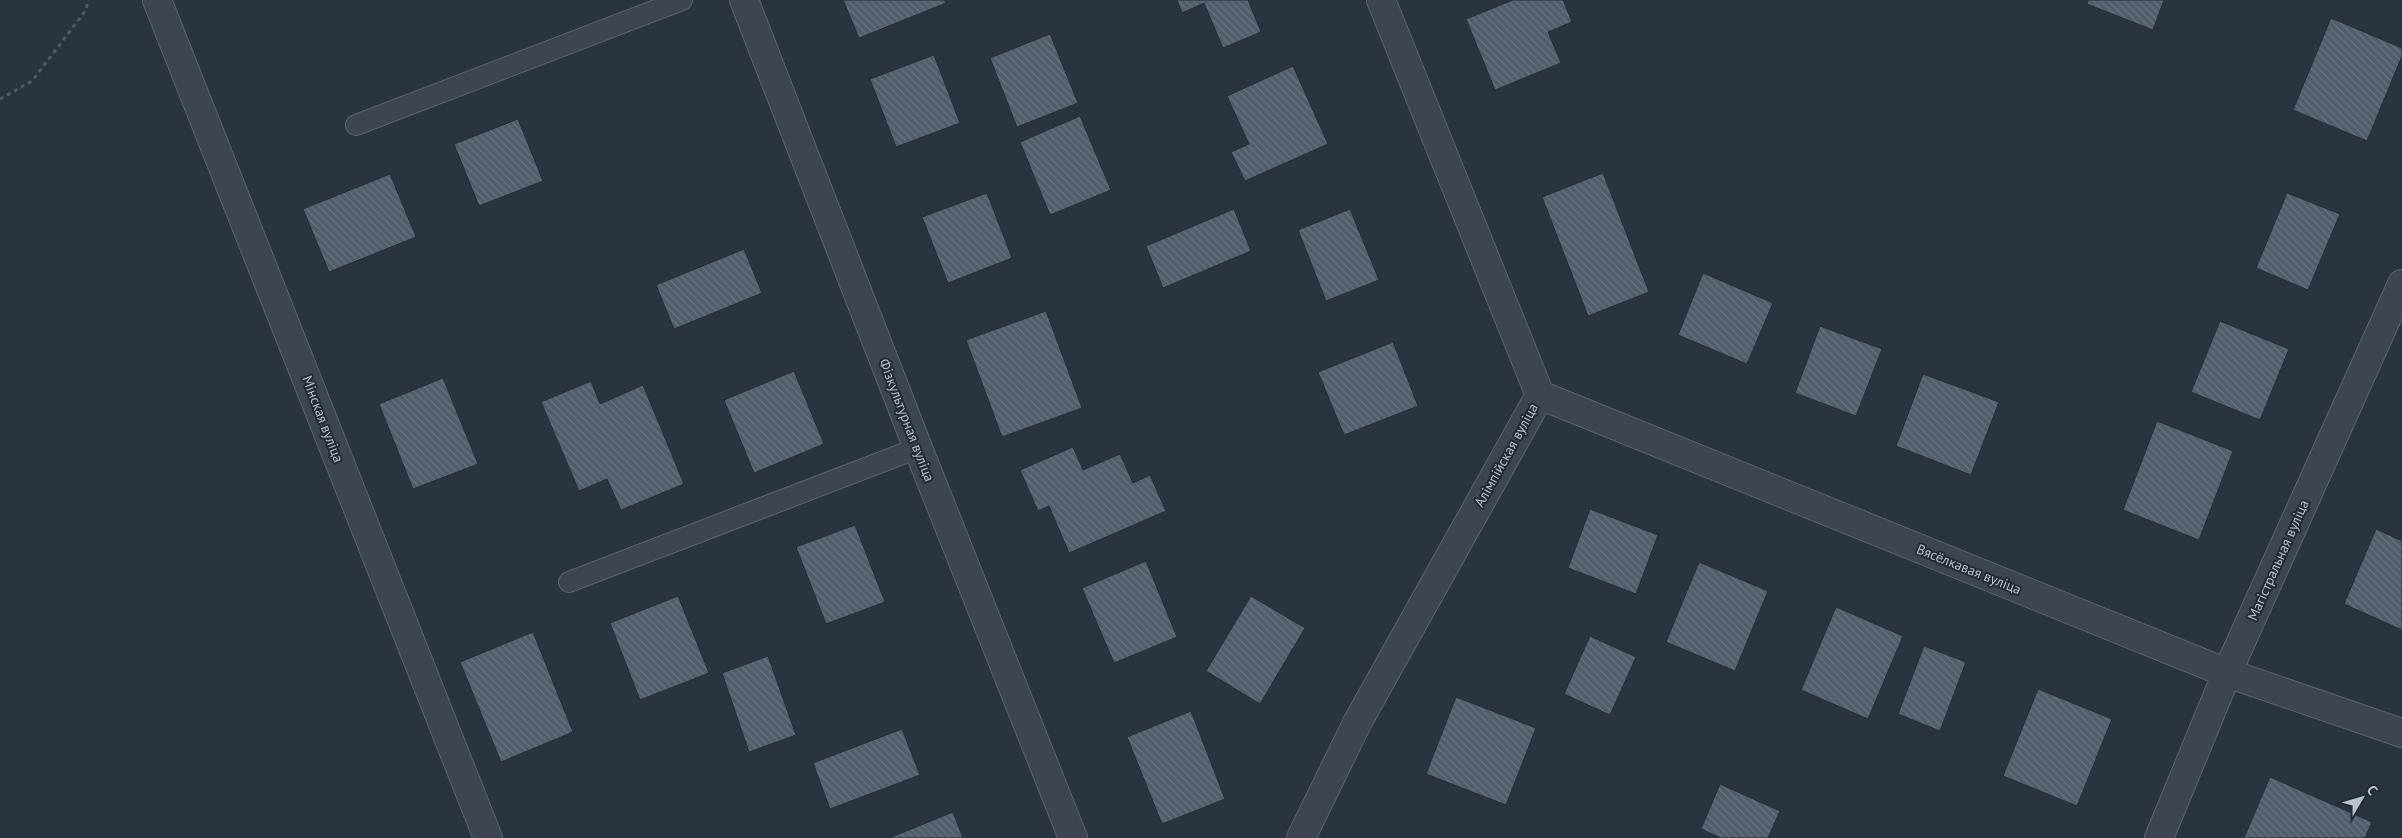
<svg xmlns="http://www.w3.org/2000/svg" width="2402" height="838" viewBox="0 0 2402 838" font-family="'PT Sans',sans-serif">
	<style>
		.building { fill: url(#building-back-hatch); stroke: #242d37 }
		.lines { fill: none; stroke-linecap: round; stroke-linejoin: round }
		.service-casing { stroke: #5b646d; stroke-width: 22 }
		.minor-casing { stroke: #5b646d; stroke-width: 30 }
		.path { stroke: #4b5e60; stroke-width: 3; stroke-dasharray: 4 4; stroke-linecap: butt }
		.service { stroke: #3d4650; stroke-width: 20 }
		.minor { stroke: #3d4650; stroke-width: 28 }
		.labels { text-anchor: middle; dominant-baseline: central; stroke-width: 4; stroke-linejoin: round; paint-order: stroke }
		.street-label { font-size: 14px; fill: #bac1ca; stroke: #222b35 }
	</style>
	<defs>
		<pattern id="building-back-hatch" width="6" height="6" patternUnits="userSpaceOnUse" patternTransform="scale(1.25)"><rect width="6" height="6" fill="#525d6b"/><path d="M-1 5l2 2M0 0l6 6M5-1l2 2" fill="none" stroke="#69727f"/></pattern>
	</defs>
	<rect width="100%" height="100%" fill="#293440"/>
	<path class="building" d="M843,0H944L946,3L859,38Z
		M1177,0H1248L1261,32L1223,48L1204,3L1182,13Z
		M1513,0H1563L1572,22L1548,32L1561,63L1495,90L1466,19Z
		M2088,0H2164L2153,30L2087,4Z
		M2331,18L2402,48V56L2367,141L2293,110Z
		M1050,34L1078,103L1017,127L990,58Z
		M934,55L960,123L896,147L870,79Z
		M1293,66L1328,144L1245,181L1231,152L1249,144L1227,96Z
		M1080,116L1111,190L1050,215L1020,142Z
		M518,119L543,181L479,206L454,144Z
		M1603,173L1649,292L1588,316L1542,197Z
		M390,174L416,237L329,272L303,209Z
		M987,193L1012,258L948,283L922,217Z
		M2287,193L2340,214L2308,290L2256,268Z
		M1234,209L1251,251L1163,288L1146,246Z
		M1350,209L1379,280L1326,301L1298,230Z
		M744,249L762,293L674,329L656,285Z
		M1703,273L1773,303L1747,364L1678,335Z
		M1046,311L1082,408L1002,437L966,340Z
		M2220,321L2289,349L2260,420L2191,392Z
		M1820,326L1882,349L1856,416L1795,393Z
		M1393,342L1418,406L1344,435L1318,372Z
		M794,371L824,444L754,473L724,400Z
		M1923,374L1999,402L1971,475L1896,446Z
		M443,378L478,464L413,489L379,404Z
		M591,381L600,404L643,385L684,484L621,510L607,479L579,491L541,402Z
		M2157,421L2233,451L2199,540L2123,510Z
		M1073,447L1083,470L1120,454L1133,483L1150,475L1166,511L1069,553L1049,506L1038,511L1020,470Z
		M1590,509L1658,535L1636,594L1568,568Z
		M855,525L885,602L826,624L796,547Z
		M2376,529L2402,541V630L2344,604Z
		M1146,561L1177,637L1114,663L1082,588Z
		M1699,562L1768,591L1735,671L1666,642Z
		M678,596L709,673L640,700L610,623Z
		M1251,596L1305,628L1260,704L1206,671Z
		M1836,607L1903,636L1868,719L1801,690Z
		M533,632L573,732L501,762L460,662Z
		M1590,636L1636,657L1610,715L1564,694Z
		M1924,646L1966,662L1940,731L1898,714Z
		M768,656L796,735L749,752L722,673Z
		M2038,689L2112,719L2077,806L2003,776Z
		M1456,697L1536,728L1506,805L1426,774Z
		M1191,711L1225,799L1162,824L1127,737Z
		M902,729L920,775L830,809L813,763Z
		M2270,777L2372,822L2365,838H2244Z
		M1720,784L1780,811L1768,838H1721L1701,829Z
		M953,812L963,838H889Z"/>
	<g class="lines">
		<defs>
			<path id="service" d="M356,125L682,0
				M569,582L918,448"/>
			<path id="minor" d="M157,0L488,838
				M744,0L918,448L1073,838
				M1540,395L2227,673L2402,733
				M1301,838L1357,723L1540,395L1381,0
				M2159,838L2227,673L2402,284"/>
		</defs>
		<use href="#service" class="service-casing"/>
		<use href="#minor" class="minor-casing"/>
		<path class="path" d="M0,99L32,81L86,10L88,0"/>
		<use href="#service" class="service"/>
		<use href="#minor" class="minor"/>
	</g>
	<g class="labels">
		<g class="street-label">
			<text transform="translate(323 419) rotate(69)">Мінская вуліца</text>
			<text transform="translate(907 420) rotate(69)">Фізкультурная вуліца</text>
			<text transform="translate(1506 455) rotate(-61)">Алімпійская вуліца</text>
			<text transform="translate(2278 560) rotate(-66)">Магістральная вуліца</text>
			<text transform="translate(1969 569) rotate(22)">Вясёлкавая вуліца</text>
		</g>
	</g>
	<g transform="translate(2362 798) rotate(52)" stroke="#222b35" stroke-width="4" paint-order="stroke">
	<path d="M0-4L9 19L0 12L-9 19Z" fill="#bac1ca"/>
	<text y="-8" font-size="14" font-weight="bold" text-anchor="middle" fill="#bac1ca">С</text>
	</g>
</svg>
